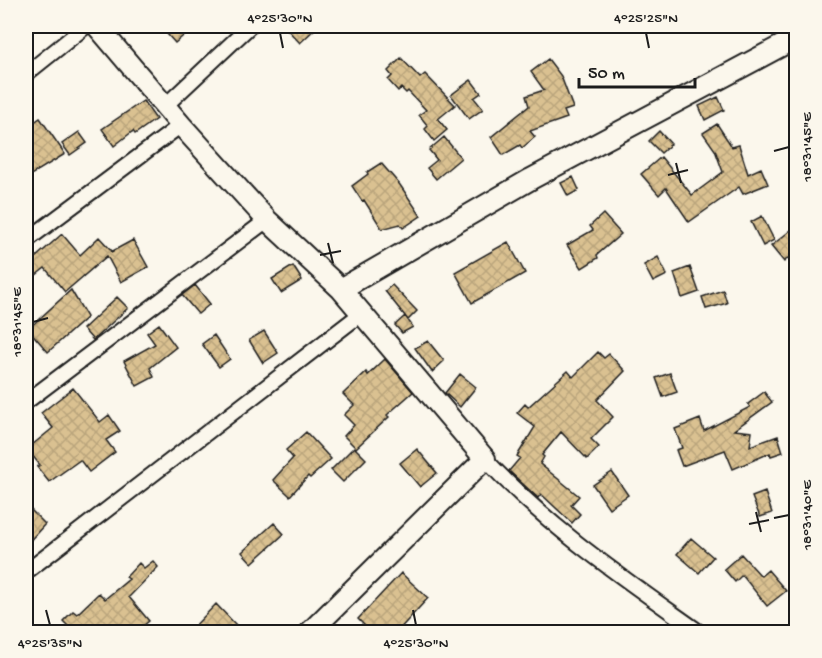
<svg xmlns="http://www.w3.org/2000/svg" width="822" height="658" viewBox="0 0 822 658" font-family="'Gochi Hand',sans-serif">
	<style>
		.building { fill: url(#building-cross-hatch); stroke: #1c1c1c; stroke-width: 1.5 }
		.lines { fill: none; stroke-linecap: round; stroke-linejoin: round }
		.street-casing { stroke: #1c1c1c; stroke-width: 18 }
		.secondary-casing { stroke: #1c1c1c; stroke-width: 24 }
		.street { stroke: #fbf7ec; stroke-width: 14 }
		.secondary { stroke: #fbf7ec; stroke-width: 20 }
		.ticks { fill: none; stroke: #1c1c1c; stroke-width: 2 }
		.neatline { fill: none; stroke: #1c1c1c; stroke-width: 2 }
		.ticks-label { font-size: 15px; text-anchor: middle; fill: #1c1c1c }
	</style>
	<defs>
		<pattern id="building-cross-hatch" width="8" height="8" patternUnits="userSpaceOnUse" patternTransform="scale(1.5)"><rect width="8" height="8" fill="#dac191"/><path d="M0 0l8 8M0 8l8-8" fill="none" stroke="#baa57c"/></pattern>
	</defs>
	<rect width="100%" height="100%" fill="#fbf7ec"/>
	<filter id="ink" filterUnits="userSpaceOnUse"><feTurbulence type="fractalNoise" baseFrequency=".0167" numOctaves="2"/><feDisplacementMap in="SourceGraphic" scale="12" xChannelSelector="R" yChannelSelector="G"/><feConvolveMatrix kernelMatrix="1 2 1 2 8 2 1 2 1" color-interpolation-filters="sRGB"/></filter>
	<g filter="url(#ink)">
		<path class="building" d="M160,26H195L175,43Z
			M284,26H318L300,43Z
			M401,58L420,78L425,74L455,105L438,119L447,130L434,141L425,129L428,126L419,115L426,110L408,91L406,93L401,88L398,91L388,80L392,76L388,71Z
			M548,59L561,76L573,108L564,111L567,118L530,131L535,137L522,148L520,145L503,155L491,137L529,106L526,96L544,90L531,72Z
			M471,80L481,93L474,98L483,109L469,119L451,95Z
			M718,97L724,110L705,120L699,106Z
			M143,101L156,119L135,134L133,131L114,146L102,129Z
			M40,118L65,154L26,178V128Z
			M717,124L732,147L739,145L748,174L761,168L768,184L743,194L739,187L689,222L666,188L659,195L641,174L661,157L692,195L723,172L715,150L703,133Z
			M659,131L671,144L661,153L649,141Z
			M79,132L87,143L70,155L62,144Z
			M444,137L461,158L436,179L427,168L437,160L429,150Z
			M381,163L400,185L421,216L403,228L400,224L382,229L364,200L362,201L352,186L368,174L367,172Z
			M573,177L579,190L568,196L561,183Z
			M603,214L621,234L597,255L598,258L582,268L567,245L593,230L590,226Z
			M762,216L774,240L763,246L751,222Z
			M796,226V274L788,258L784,262L771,246Z
			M62,234L80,255L99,237L112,251L111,252L133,240L148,267L121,282L107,256L65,292L45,268L26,283V266Z
			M508,242L525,273L472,303L455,272Z
			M658,257L667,275L653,282L644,265Z
			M293,266L302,280L281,293L272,279Z
			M690,267L699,292L682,298L674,273Z
			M195,285L210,304L198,314L182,295Z
			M392,285L417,311L408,320L405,316L413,327L402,333L395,325L405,316L385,291Z
			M71,290L87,317L48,352L28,329Z
			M723,290L727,303L706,309L702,297Z
			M117,297L128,308L93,340L83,329Z
			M159,324L176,347L150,368L154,377L137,386L124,361L155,344L147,333Z
			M264,331L278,353L263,363L249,340Z
			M214,335L230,359L219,367L202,344Z
			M428,341L444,361L432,372L415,348Z
			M598,352L604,358L609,354L625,371L597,400L613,417L591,439L599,447L587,459L561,432L542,455L544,457L540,464L579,496L571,505L580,514L572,523L541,494L538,498L509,471L520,458L517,456L535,427L517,413L525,404L528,407L568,371L573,377Z
			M385,359L413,392L387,415L389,417L356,448L344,436L354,425L344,415L354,405L343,394L366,372L368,375Z
			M670,373L677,392L663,397L656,378Z
			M460,374L476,387L460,407L445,393Z
			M73,388L100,422L109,415L120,431L106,440L115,452L89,472L80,460L49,482L37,467L40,465L27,449L53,428L41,413Z
			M764,392L772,402L734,430L752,432L750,446L778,436L783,452L771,456L770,453L733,469L725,450L682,466L676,450L682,448L675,429L700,419L704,431L750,407L748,404Z
			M306,432L331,459L310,478L308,476L290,496L273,480L293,458L286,450Z
			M354,447L366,459L343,482L331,470Z
			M417,449L437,473L420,487L400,463Z
			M612,472L628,495L609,508L593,485Z
			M765,492L772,513L760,517L752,497Z
			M26,505L45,524L26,545Z
			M274,523L284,534L252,563L242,552Z
			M691,538L713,557L699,573L677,554Z
			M741,554L761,576L768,570L786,591L767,606L742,575L735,582L724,569Z
			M153,561L158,567L129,597L149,621L135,633H75L63,621L73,611L77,614L99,593L105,599L129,579L126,577L139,563L144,568Z
			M401,573L428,598L396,633H372L358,619Z
			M216,604L236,625L228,633H188Z"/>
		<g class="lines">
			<defs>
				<path id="street" d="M26,74L86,26
					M165,106L250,26
					M26,241L181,125
					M26,402L267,220
					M485,459C549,528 623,578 699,632
					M26,572L362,313"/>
				<path id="secondary" d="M97,26L181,125L267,220L341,289L485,459L310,632
					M341,289L531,179L796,38"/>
			</defs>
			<use href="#street" class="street-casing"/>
			<use href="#secondary" class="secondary-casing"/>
			<use href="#street" class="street"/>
			<use href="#secondary" class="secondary"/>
		</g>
	</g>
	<path class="ticks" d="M280,33L283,48M646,33L649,48M774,151L789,147M676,163L681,183M668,175L688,170M328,243L333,263M320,255L341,251M33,322L48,318M756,512L761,532M774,518L789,515M749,524L769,520M46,610L50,625M413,610L416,625"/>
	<rect width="822" height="658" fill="none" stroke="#fbf7ec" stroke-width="66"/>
	<path d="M579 78v9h116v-9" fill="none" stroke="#1c1c1c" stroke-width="3"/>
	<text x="588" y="78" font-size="18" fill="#1c1c1c" stroke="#fbf7ec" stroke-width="4.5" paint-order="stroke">50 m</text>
	<rect x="33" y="33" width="756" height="592" class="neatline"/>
	<g class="ticks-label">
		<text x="280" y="22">4°25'30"N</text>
		<text x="646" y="22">4°25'25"N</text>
		<text transform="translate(806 147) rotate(-90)" y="5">18°31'45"E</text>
		<text transform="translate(16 322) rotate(-90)" y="5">18°31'45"E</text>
		<text transform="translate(806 515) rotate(-90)" y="5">18°31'40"E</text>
		<text x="50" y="647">4°25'35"N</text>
		<text x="416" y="647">4°25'30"N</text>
	</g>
</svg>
